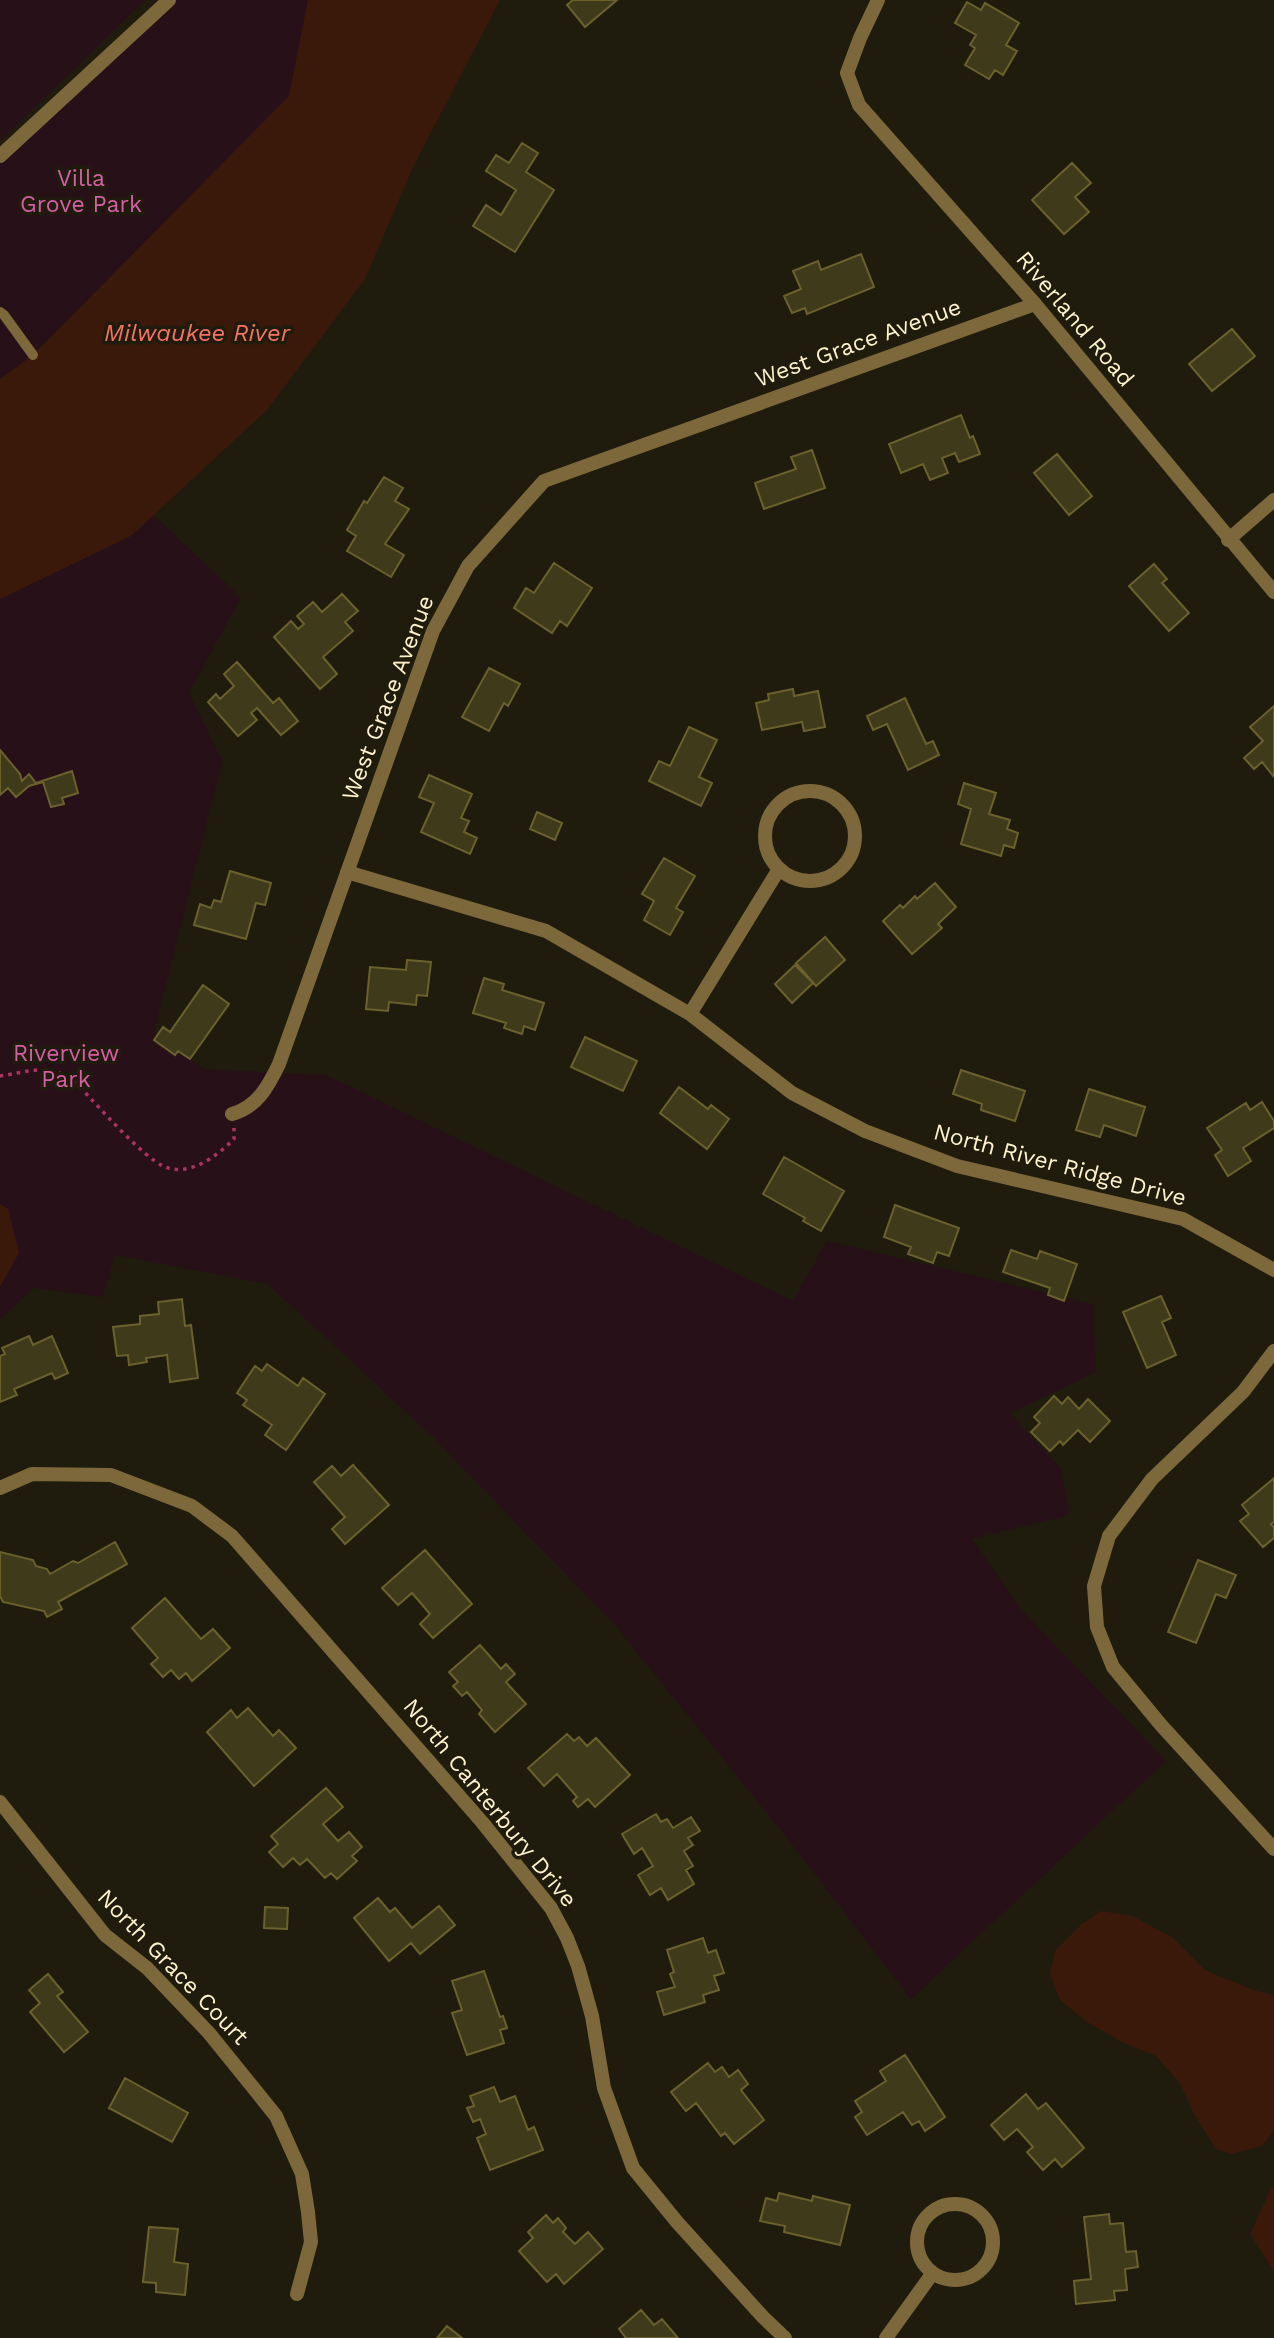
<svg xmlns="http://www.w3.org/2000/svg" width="1274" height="2338" viewBox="0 0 1274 2338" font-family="'Work Sans',sans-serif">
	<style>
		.green { fill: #281019 }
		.water { fill: #3a190b }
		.building { fill: #3f3a1a; stroke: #6a612d; stroke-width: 2 }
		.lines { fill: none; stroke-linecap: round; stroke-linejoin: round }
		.path { stroke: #ab3263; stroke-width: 3.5; stroke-dasharray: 3.5 5; stroke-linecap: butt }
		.service { stroke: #7c683a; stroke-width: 10 }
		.minor { stroke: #7c683a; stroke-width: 14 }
		.labels { text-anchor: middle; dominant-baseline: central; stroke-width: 7; stroke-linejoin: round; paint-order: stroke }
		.park-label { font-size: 23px; fill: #d95da6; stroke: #1f1c0d }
		.street-label { font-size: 23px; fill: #fdf2cd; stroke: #1f1c0d }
		.water-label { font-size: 24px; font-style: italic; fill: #f8725f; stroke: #1f1c0d }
	</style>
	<rect width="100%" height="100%" fill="#1f1c0d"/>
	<path class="green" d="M0,0H145L0,141Z
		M169,0H308L289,96L33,355L0,379V156Z
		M153,515L241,597L189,693L222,761L154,1032L203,1069L326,1075L793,1301L827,1241L1093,1304L1096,1372L1010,1413L1061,1469L1069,1515L972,1539L1019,1607L1166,1761L911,1999L781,1830L614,1624L432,1436L268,1284L115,1255L102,1297L33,1288L0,1320V599L131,536Z"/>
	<path class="water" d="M308,0H500L413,167L365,279L267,410L131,536L0,599V379L33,355L289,96Z
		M0,1204L8,1209L19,1253L0,1287Z
		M1101,1911L1132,1916L1172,1937L1205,1970L1253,1990L1274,1995V2130L1262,2146L1231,2154L1216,2149L1194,2114L1179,2082L1156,2056L1124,2043L1087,2022L1060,2000L1050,1974L1055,1951L1082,1924Z
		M1274,2187V2271L1250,2234L1271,2188Z"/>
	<path class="building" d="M573,0H617L585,27L567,5Z
		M967,2L981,10L985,3L1019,23L1006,45L1017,51L1003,75L995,70L989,79L965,65L975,48L970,45L976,35L955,23Z
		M522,143L538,153L526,172L554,190L515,252L473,226L486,205L501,215L516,190L486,171L496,155L509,163Z
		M1072,163L1091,183L1075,197L1089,212L1064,234L1032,200Z
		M861,254L874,287L807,314L805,308L792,313L784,296L801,289L793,271L818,261L821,270Z
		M1232,329L1255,356L1212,391L1189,364Z
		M961,415L970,438L973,436L980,454L959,462L955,453L942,458L948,473L930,480L923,464L901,473L889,444Z
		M812,450L825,488L764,509L755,483L796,469L791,457Z
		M1057,454L1092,496L1069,515L1034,473Z
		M384,477L403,488L395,501L409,509L385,544L404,555L391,577L347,551L356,536L347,530L364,501L367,503Z
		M554,563L592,588L567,626L560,621L552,633L514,608L526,588L534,593Z
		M1154,564L1167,579L1162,583L1189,613L1169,631L1129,586Z
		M342,594L358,611L345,622L353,631L323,657L337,674L320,689L274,637L291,621L298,629L304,624L297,616L313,602L322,612Z
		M237,662L273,703L279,698L298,721L281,735L257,708L251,713L257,720L238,736L208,702L216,694L220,699L234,686L224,674Z
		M489,668L520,684L508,706L504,703L489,731L462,717Z
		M793,689L794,696L818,691L825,727L804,731L802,722L762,730L756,703L769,700L768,694Z
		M905,698L926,744L933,741L939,755L908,770L887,724L873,730L867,716Z
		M1274,706V777L1262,762L1254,769L1244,758L1263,741L1250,727Z
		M689,727L717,740L699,777L712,783L701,806L649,781L659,761L670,766Z
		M0,750L20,774L22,781L29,774L36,783L72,771L78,793L62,798L64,804L51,807L43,782L29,786L16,797L8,788L0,795Z
		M429,775L472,794L461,818L469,821L464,832L477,838L470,854L421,832L434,803L419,797Z
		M964,783L996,793L989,814L1010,820L1007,829L1018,833L1014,848L1004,845L1001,856L961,844L971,809L958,804Z
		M537,812L562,823L555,840L530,829Z
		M664,858L695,876L676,908L683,912L670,935L644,920L654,901L642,894Z
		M230,871L271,883L265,905L256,903L246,939L194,925L200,904L211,908L214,900L221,902Z
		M935,883L956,907L938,924L942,928L912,954L883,921L900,905L903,908L915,896L917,899Z
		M825,937L845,960L816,986L796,963Z
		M407,960L431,962L427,996L417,995L416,1005L389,1002L388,1011L366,1009L370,967L406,970Z
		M795,965L813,983L792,1003L775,984Z
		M484,978L504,984L502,990L544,1003L535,1030L524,1026L522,1034L504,1028L506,1023L473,1013Z
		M203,985L229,1004L190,1059L178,1051L175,1055L154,1040L163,1027L170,1032Z
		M585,1037L637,1061L623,1091L571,1067Z
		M961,1070L1025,1091L1015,1121L981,1110L982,1104L953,1094Z
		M679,1087L708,1109L711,1105L729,1119L707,1149L660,1113Z
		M1089,1089L1145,1107L1136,1136L1104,1125L1100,1137L1076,1130Z
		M1262,1102L1274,1121V1128L1243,1148L1251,1161L1228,1176L1215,1155L1222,1150L1207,1128L1246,1103L1250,1110Z
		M784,1157L844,1191L821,1231L803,1221L805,1218L763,1194Z
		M895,1205L959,1228L949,1256L937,1252L933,1263L908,1254L911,1247L884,1237Z
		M1011,1250L1037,1259L1040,1251L1077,1264L1064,1301L1048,1295L1050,1288L1003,1272Z
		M1161,1296L1171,1318L1162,1322L1176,1355L1147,1368L1123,1312Z
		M182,1299L185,1326L191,1325L198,1378L170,1382L167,1355L146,1358L147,1362L129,1365L128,1355L117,1356L113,1327L140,1324V1316L159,1314L158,1302Z
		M29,1336L33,1345L52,1336L68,1373L55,1379L52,1373L14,1389L17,1395L0,1402V1356L5,1354L2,1348Z
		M267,1364L298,1386L303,1378L325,1394L286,1450L265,1435L272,1425L243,1405L247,1400L237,1393L255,1366L262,1371Z
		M1054,1396L1062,1404L1068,1397L1079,1409L1088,1399L1110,1421L1090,1442L1078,1430L1063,1445L1060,1441L1050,1451L1031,1432L1040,1423L1034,1417Z
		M353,1465L389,1505L345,1544L332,1529L345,1517L314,1482L332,1466L341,1476Z
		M1274,1478V1522L1271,1524L1274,1528V1538L1263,1547L1240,1521L1249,1514L1242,1505Z
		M115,1542L127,1564L58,1602L62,1609L47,1617L44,1611L3,1602L0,1596V1552L33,1560L36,1566L47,1569L50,1574L73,1561L78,1563Z
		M425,1550L472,1604L433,1638L420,1624L430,1614L412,1593L398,1605L382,1588Z
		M1198,1560L1236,1575L1226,1598L1216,1594L1196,1643L1168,1632Z
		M165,1598L201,1639L213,1629L230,1648L192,1681L186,1673L179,1679L171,1670L163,1677L151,1664L158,1658L132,1628Z
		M480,1645L501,1669L506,1664L515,1674L506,1682L526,1704L495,1732L479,1714L482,1710L467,1692L462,1696L453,1686L458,1682L449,1672Z
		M248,1708L273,1736L279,1730L296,1748L254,1786L207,1732L231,1710L237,1718Z
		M567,1734L574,1741L579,1737L587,1746L596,1738L630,1775L595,1807L588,1799L578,1807L573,1801L577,1797L557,1774L544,1786L528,1768Z
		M326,1788L343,1807L323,1824L338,1841L349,1832L362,1847L352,1856L357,1861L337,1879L331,1873L325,1878L307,1859L300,1865L293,1858L283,1867L269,1852L278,1844L271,1836Z
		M656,1814L661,1822L667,1819L673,1828L691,1817L700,1831L688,1838L693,1845L684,1851L693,1866L686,1870L694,1884L668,1900L661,1888L650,1895L638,1875L653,1866L642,1848L634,1854L622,1834Z
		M378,1898L390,1912L395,1908L412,1928L439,1906L455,1925L420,1954L411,1943L389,1961L354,1918Z
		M265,1907L288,1908L287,1929L264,1928Z
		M703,1938L708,1953L716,1950L724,1973L714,1976L719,1990L703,1995L705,2002L664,2015L657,1992L675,1987L670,1974L674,1972L667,1950Z
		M484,1971L500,2017L503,2016L507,2028L500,2030L504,2043L467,2055L452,2013L462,2010L452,1981Z
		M48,1974L63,1992L57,1996L88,2032L64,2052L30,2012L40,2003L29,1990Z
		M905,2055L945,2117L925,2131L919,2121L912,2125L903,2112L867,2135L855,2117L862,2112L855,2101L886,2081L880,2071Z
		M708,2063L715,2072L722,2067L729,2077L738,2070L748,2084L741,2090L764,2120L734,2144L725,2133L721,2136L696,2103L686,2111L671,2092Z
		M125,2078L188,2113L172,2142L109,2108Z
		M494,2087L500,2102L515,2096L528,2130L534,2127L543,2150L490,2170L477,2138L486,2134L480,2119L473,2122L467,2108L474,2106L470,2096Z
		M1026,2094L1038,2109L1046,2103L1084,2148L1062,2167L1055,2159L1043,2170L1027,2152L1033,2147L1017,2129L1004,2140L991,2125Z
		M779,2193L812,2201L813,2196L850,2205L840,2245L784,2232L785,2226L760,2221L766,2198L777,2201Z
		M1109,2214L1110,2224L1123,2223L1126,2252L1136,2251L1138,2267L1125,2269L1127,2290L1114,2291L1115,2300L1076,2304L1074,2281L1091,2279L1084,2217Z
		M546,2215L553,2223L558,2218L566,2228L563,2232L575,2244L588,2232L603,2249L564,2284L556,2274L547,2282L519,2251L533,2238L528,2232Z
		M149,2227L178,2229L174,2262L188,2264L185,2295L156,2292V2283L143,2282Z
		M641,2310L654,2325L662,2319L678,2338H626L619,2329Z
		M447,2326L462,2338H437Z"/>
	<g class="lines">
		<path class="path" d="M0,1076C16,1074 38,1067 54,1071C69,1074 82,1089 92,1100C109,1118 142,1155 163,1166C189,1178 217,1156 234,1139V1128"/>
		<path class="service" d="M0,312L4,315L33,355"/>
		<path class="minor" d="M878,0L860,38L847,73L859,105L1035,304L1274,592
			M0,156L169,0
			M1228,540L1274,500
			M765 836a45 45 0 1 1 90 0a45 45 0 1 1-90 0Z
			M347,872L546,931L690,1014L792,1093L865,1131L957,1166L1183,1219L1274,1270
			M690,1014L779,869
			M232,1114C257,1107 268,1087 279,1064L433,631L468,566L544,481L1035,304
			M1274,1351L1243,1392L1152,1479L1109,1536L1094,1586L1097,1627L1113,1667L1161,1725L1274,1849
			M0,1488L32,1474L111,1475L192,1506L232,1536L482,1822L551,1908L567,1938L578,1966L592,2016L604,2088L633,2168L677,2222L763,2317L785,2338
			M0,1802L105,1935L147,1968L209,2033L276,2116L302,2174L308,2212L311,2242L297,2294
			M917 2242a38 38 0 1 1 76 0a38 38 0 1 1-76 0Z
			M886,2338L932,2274"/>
	</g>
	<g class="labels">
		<g class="park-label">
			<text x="81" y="178">Villa<tspan x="81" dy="26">Grove Park</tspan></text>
			<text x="66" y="1053">Riverview<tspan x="66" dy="26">Park</tspan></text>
		</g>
		<g class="street-label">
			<text transform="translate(1075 319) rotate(50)">Riverland Road</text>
			<text transform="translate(858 343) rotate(-20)">West Grace Avenue</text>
			<text transform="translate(388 698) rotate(-69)">West Grace Avenue</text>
			<text transform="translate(1060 1165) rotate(15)">North River Ridge Drive</text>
			<text transform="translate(490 1803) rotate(51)">North Canterbury Drive</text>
			<text transform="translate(173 1967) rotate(46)">North Grace Court</text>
		</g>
		<g class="water-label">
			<text x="197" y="333">Milwaukee River</text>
		</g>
	</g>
</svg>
